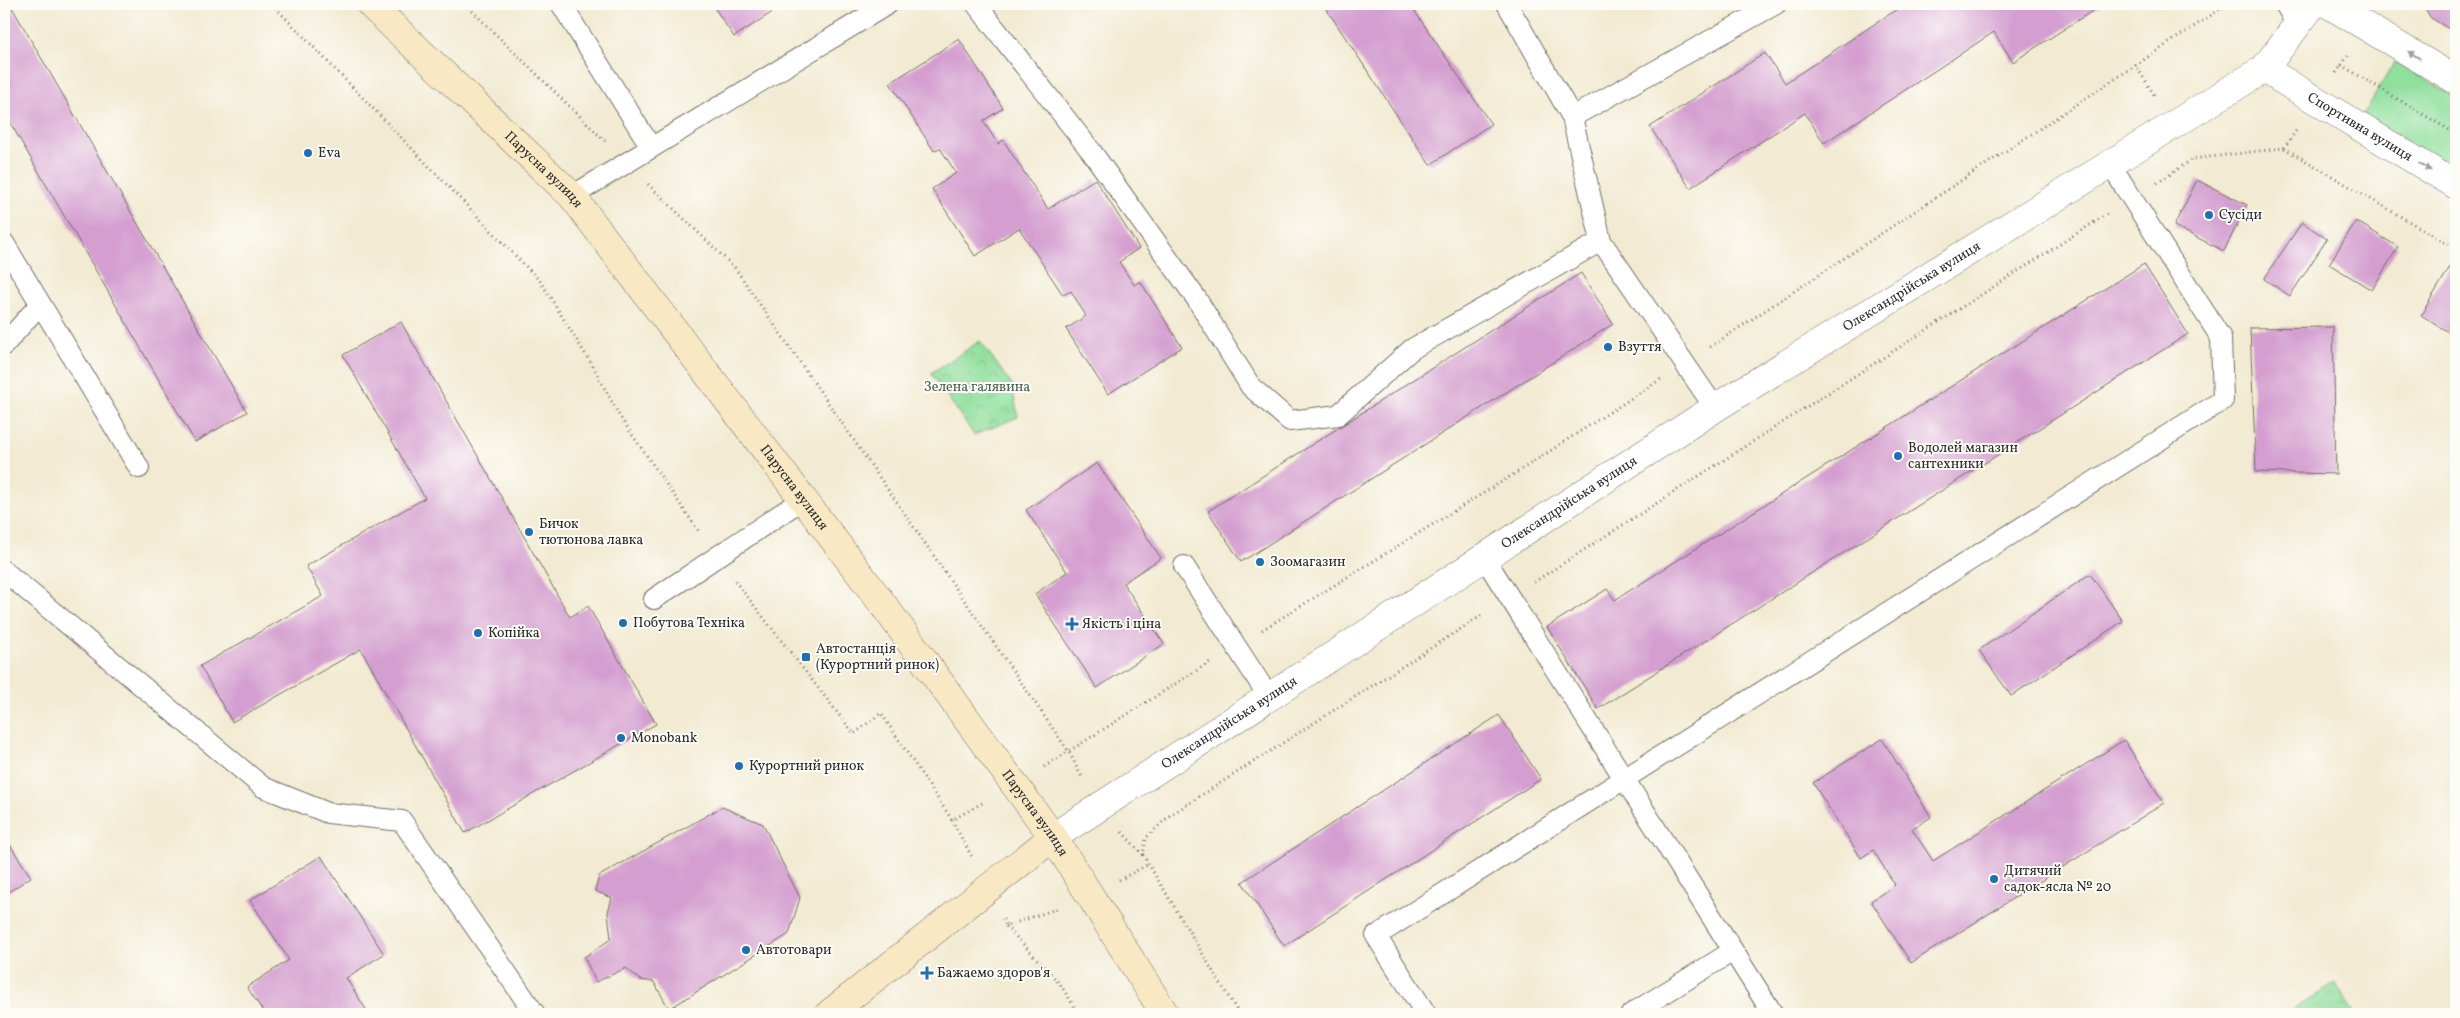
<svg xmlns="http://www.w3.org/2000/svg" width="2460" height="1018" viewBox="0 0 2460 1018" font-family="Vollkorn,serif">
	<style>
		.grass { fill: #8fdf9d; stroke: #5d8564 }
		.park { fill: url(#park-crowns); stroke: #5d8564 }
		.building { fill: #d49fd0 }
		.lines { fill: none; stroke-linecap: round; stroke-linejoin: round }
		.lane-casing { stroke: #716e65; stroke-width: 22 }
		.street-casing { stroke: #716e65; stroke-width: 29 }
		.secondary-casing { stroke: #716e65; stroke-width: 29 }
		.path { stroke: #716e65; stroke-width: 3; stroke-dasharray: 1 4; stroke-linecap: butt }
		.lane { stroke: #fff; stroke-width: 20 }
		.street { stroke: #fff; stroke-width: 28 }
		.secondary { stroke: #f8e8c3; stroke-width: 28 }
		.oneway { fill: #a0a0a0 }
		.poi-dot { fill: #1f6fb2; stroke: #fdfcf7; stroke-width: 2 }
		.labels { text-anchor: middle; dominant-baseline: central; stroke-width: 4; stroke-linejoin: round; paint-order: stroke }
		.street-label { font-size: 14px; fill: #2b2b2b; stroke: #fdfcf7 }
		.poi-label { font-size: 14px; fill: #2b2b2b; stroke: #fdfcf7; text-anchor: start }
		.park-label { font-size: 14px; fill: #49614d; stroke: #fdfcf7 }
	</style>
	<defs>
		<pattern id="park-crowns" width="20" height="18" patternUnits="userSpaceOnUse" patternTransform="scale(1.25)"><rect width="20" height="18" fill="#8fdf9d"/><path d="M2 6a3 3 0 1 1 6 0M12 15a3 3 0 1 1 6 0" fill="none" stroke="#7cc087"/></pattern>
	</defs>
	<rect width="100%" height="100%" fill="#fdfcf7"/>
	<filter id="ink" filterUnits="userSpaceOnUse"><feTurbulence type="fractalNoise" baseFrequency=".02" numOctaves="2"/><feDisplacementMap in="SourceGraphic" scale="10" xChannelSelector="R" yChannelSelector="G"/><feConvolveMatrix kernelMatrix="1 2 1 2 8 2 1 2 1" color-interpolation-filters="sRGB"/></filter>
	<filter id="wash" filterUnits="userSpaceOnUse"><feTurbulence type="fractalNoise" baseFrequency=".0096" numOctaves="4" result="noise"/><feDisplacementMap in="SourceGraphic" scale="20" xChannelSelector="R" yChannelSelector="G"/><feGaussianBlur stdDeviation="1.12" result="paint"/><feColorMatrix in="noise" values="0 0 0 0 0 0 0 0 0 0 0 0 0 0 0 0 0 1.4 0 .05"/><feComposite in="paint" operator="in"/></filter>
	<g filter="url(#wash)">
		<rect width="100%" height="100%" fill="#f2ead2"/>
		<path class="grass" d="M2395,61L2456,98V171L2363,116Z"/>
		<path class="park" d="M980,341L1012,385L1018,417L974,435L931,373Z
			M2335,983L2355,1014H2286Z"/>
		<g id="blocks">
			<path class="building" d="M4,4H10L247,412L195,442L4,112Z
				M712,4H785L734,37Z
				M1323,4H1410L1491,124L1430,165Z
				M1905,4H2103L2013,62L1994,32L1824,143L1805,113L1690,188L1650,127L1765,53L1785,83Z
				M2422,4H2456V33L2431,18Z
				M959,39L1003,108L983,121L998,144L1003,140L1048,209L1095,179L1139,248L1119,262L1134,285L1140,281L1182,347L1108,394L1066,329L1086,316L1071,291L1063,295L1019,228L975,256L932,189L956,173L940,148L934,151L890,83Z
				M2197,180L2247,205L2224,251L2174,226Z
				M2356,221L2398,247L2372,290L2329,264Z
				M2302,222L2327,239L2290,296L2264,279Z
				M2456,257V337L2421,315Z
				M2144,264L2188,334L1598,709L1547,627L1607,589L1615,600Z
				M1581,273L1613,324L1241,562L1208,511Z
				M401,322L570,617L588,606L656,724L465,833L361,649L232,722L200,666L323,596L306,566L425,498L343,355Z
				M2333,327L2336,474L2256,472L2250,328Z
				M1097,463L1161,558L1123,583L1164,644L1097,688L1035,594L1067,572L1026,510Z
				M2090,574L2123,621L2011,696L1979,650Z
				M1499,715L1541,779L1284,946L1242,882Z
				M1882,739L1931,817L1912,829L1933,861L2124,740L2164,803L1911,963L1871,901L1895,885L1873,850L1861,858L1813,783Z
				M722,807L763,824L800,898L789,934L669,1009L654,982L640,980L626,968L596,982L584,957L611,939L608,912L612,898L595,891L599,876Z
				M4,836L31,877L4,895Z
				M321,856L384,954L346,978L369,1014H265L247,987L289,960L250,900Z"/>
		</g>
	</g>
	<g filter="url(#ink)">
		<use href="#blocks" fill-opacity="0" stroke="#716e65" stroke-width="1"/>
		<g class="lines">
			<defs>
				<path id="lane" d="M561,4L651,147
					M976,4L1091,151L1196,298L1251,387L1290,421L1338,415L1412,349L1601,241
					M1507,4L1572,117L1601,241L1715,408
					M2285,4L2297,25
					M1572,117L1776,4
					M572,196L888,4
					M4,243L139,468
					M4,345L40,304
					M1484,557L1773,1014
					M1184,566L1269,697
					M4,571L263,787L328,813L402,821L535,1014
					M654,599L803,499
					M1426,1014L1376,936L2223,400L2221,338L2110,164
					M1631,1014L1733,951"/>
				<g id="street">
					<path d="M2328,4L2456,80"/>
					<path id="s1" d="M2264,69L2456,185"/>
					<path id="s2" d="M1053,837L1715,408L2264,69L2313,4"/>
				</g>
				<g id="secondary">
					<path id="s3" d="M370,4L572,196L882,603L1014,784L1053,837L1165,1014"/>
					<path d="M829,1014L1053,837"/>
				</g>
			</defs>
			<use href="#lane" class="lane-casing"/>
			<use href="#street" class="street-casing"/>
			<use href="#secondary" class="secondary-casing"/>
			<path class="path" d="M272,4L540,281L594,368L620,417L700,533
				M465,4L605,141
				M2135,64L2156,98
				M2341,65L2456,134
				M2336,73L2348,56
				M2284,148L2298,128
				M2157,183L2193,159L2284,148L2456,249
				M648,184L735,268L1069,752L1083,779
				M1710,347L2228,4
				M735,581L854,734L881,713L952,820L984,802
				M1534,582L2107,214
				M1262,630L1519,471L1661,379
				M1044,767L1210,662
				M952,820L972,857
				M1122,832L1143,855
				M1119,880L1149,864
				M1003,919L1006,926L1059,908
				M1006,926L1060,984L1079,1014
				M1239,1014L1143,855L1146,838L1169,816L1484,614"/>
			<use href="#lane" class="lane"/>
			<use href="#street" class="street"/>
			<use href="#secondary" class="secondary"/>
		</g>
		<defs><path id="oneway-solid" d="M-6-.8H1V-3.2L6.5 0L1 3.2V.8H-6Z" transform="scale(1.25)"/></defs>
		<g class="oneway">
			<use href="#oneway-solid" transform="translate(2414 55) rotate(-149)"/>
			<use href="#oneway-solid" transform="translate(2425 167) rotate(31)"/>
		</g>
	</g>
	<g class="poi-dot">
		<circle cx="308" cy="153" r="5"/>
		<circle cx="2209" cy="215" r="5"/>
		<circle cx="1608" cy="347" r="5"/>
		<circle cx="1898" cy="456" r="5"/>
		<circle cx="529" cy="532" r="5"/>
		<circle cx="1260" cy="562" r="5"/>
		<circle cx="623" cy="623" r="5"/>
		<path d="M1069.5 616.5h5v5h5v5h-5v5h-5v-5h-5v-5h5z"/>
		<circle cx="478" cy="633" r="5"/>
		<rect x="801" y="652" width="10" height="10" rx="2.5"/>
		<circle cx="621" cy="738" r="5"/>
		<circle cx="739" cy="766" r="5"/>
		<circle cx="1994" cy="879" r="5"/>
		<circle cx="746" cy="950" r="5"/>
		<path d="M924.5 965.5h5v5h5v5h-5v5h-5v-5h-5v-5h5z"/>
	</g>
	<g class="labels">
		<g class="street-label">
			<text stroke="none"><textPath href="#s1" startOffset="112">Спортивна вулиця</textPath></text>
			<text stroke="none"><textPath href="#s3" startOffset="240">Парусна вулиця</textPath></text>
			<text stroke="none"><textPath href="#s2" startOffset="1020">Олександрійська вулиця</textPath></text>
			<text stroke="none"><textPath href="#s3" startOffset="645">Парусна вулиця</textPath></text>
			<text stroke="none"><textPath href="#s2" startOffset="615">Олександрійська вулиця</textPath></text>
			<text stroke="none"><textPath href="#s2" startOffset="210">Олександрійська вулиця</textPath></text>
			<text stroke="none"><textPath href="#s3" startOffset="1050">Парусна вулиця</textPath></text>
		</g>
		<g class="poi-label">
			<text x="318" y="153">Eva</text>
			<text x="2219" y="215">Сусіди</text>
			<text x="1618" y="347">Взуття</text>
			<text x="1908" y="448">Водолей магазин<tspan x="1908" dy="16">сантехники</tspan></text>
			<text x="539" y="524">Бичок<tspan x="539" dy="16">тютюнова лавка</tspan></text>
			<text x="1270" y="562">Зоомагазин</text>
			<text x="633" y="623">Побутова Техніка</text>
			<text x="1082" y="624">Якість і ціна</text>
			<text x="488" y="633">Копійка</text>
			<text x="816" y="649">Автостанція<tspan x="816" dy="16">(Курортний ринок)</tspan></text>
			<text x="631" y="738">Monobank</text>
			<text x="749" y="766">Курортний ринок</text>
			<text x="2004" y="871">Дитячий<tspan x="2004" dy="16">садок-ясла № 20</tspan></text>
			<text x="756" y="950">Автотовари</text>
			<text x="937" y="973">Бажаемо здоров'я</text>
		</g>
		<g class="park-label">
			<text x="977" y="387">Зелена галявина</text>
		</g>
	</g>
	<rect width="2460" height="1018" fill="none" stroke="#fdfcf7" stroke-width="20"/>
</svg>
